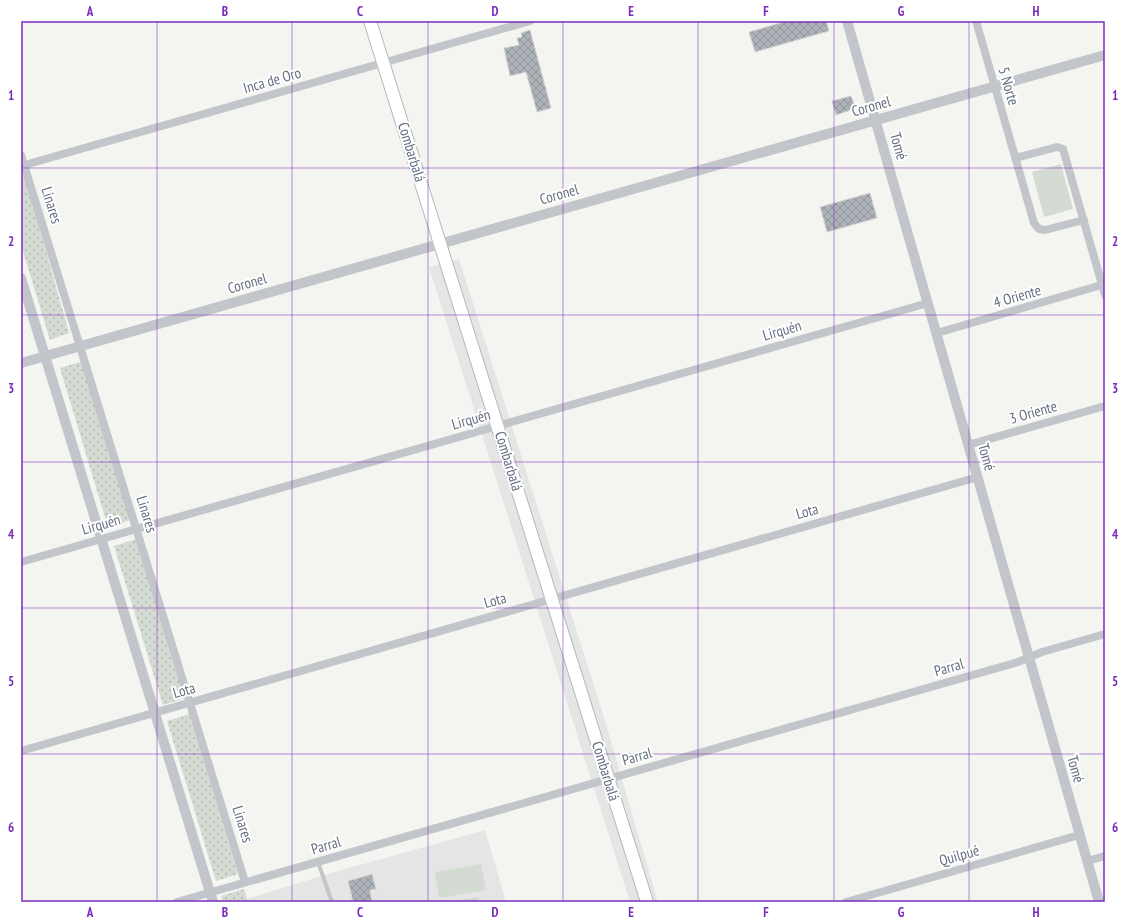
<svg xmlns="http://www.w3.org/2000/svg" width="1126" height="923" viewBox="0 0 1126 923" font-family="'PT Sans Narrow',sans-serif">
	<style>
		.built { fill: #e4e5e4 }
		.grass { fill: url(#grass-dots) }
		.pitch { fill: #d4dbd2 }
		.building { fill: url(#building-cross-hatch); stroke: #d5d6d3 }
		.lines { fill: none; stroke-linecap: round; stroke-linejoin: round }
		.secondary-casing { stroke: #b4b8bd; stroke-width: 14 }
		.service { stroke: #c2c5c9; stroke-width: 4 }
		.minor { stroke: #c2c5c9; stroke-width: 8 }
		.tertiary { stroke: #c2c5c9; stroke-width: 10 }
		.secondary { stroke: #fff; stroke-width: 12 }
		.grid { fill: none; stroke: #7b2cbf; stroke-width: 1; stroke-opacity: 0.55 }
		.labels { text-anchor: middle; dominant-baseline: central; stroke-width: 4; stroke-linejoin: round; paint-order: stroke }
		.street-label { font-size: 15px; fill: #646e81; stroke: #fff }
		.neatline { fill: none; stroke: #7b2cbf; stroke-width: 1.5 }
		.grid-label { font-size: 13px; text-anchor: middle; font-weight: bold; fill: #7b2cbf }
	</style>
	<defs>
		<pattern id="grass-dots" width="8" height="8" patternUnits="userSpaceOnUse"><rect width="8" height="8" fill="#d4dbd2"/><path d="M2 2h.1M6 6h.1" fill="none" stroke="#b0b6b0" stroke-width="1.8" stroke-linecap="round"/></pattern>
		<pattern id="building-cross-hatch" width="8" height="8" patternUnits="userSpaceOnUse"><rect width="8" height="8" fill="#adb2b8"/><path d="M0 0l8 8M0 8l8-8" fill="none" stroke="#90959b"/></pattern>
	</defs>
	<rect width="100%" height="100%" fill="#f4f5f1"/>
	<path class="built" d="M459,259L602,711L658,902H630L429,267Z
		M485,830L506,902H248L247,899L335,872Z"/>
	<path class="grass" d="M25,176L69,333L50,340L21,245V177Z
		M83,361L131,520L108,527L60,368Z
		M137,539L186,698L163,705L114,546Z
		M189,714L238,874L216,881L167,721Z
		M244,889L248,902H223L221,896Z"/>
	<path class="pitch" d="M1061,164L1073,209L1044,217L1032,172Z
		M481,864L486,890L439,898L435,872Z
		M478,897L479,902H452Z"/>
	<path class="building" d="M787,21H826L829,31L755,52L749,32Z
		M530,30L551,108L537,112L526,72L510,76L504,48L519,45L517,38L522,37L521,33Z
		M851,96L854,104L851,110L836,115L832,101Z
		M870,193L877,218L827,232L820,207Z
		M372,874L376,889L370,890L372,902H353L348,881Z"/>
	<g class="lines">
		<defs>
			<path id="secondary" d="M370,21L647,902"/>
		</defs>
		<use href="#secondary" class="secondary-casing"/>
		<path class="service" d="M318,862L332,902"/>
		<path class="minor" d="M976,21L1034,223L1039,229L1045,230L1084,220
			M21,155L245,882
			M1016,158L1057,147L1063,149L1105,295
			M21,166L530,21
			M937,333L1105,284
			M968,445L1105,406
			M21,562L928,303
			M21,751L978,477
			M1087,861L1105,856
			M177,902L1018,662L1042,652L1105,634
			M846,902L1079,835"/>
		<path class="tertiary" d="M847,21L1099,902
			M21,278L213,902
			M21,363L1105,55"/>
		<use href="#secondary" class="secondary"/>
	</g>
	<path class="grid" d="M157,21V902M292,21V902M428,21V902M563,21V902M698,21V902M834,21V902M969,21V902M21,168H1105M21,315H1105M21,462H1105M21,608H1105M21,754H1105"/>
	<g class="labels">
		<g class="street-label">
			<text transform="translate(272 80) rotate(-16)">Inca de Oro</text>
			<text transform="translate(1009 86) rotate(74)">5 Norte</text>
			<text transform="translate(871 106) rotate(-16)">Coronel</text>
			<text transform="translate(899 146) rotate(74)">Tomé</text>
			<text transform="translate(412 152) rotate(73)">Combarbalá</text>
			<text transform="translate(559 194) rotate(-16)">Coronel</text>
			<text transform="translate(52 205) rotate(73)">Linares</text>
			<text transform="translate(247 283) rotate(-16)">Coronel</text>
			<text transform="translate(1017 296) rotate(-16)">4 Oriente</text>
			<text transform="translate(782 330) rotate(-16)">Lirquén</text>
			<text transform="translate(1033 412) rotate(-16)">3 Oriente</text>
			<text transform="translate(471 419) rotate(-16)">Lirquén</text>
			<text transform="translate(987 457) rotate(74)">Tomé</text>
			<text transform="translate(509 461) rotate(73)">Combarbalá</text>
			<text transform="translate(807 511) rotate(-16)">Lota</text>
			<text transform="translate(147 514) rotate(73)">Linares</text>
			<text transform="translate(101 524) rotate(-16)">Lirquén</text>
			<text transform="translate(495 600) rotate(-16)">Lota</text>
			<text transform="translate(949 667) rotate(-16)">Parral</text>
			<text transform="translate(184 690) rotate(-16)">Lota</text>
			<text transform="translate(637 756) rotate(-16)">Parral</text>
			<text transform="translate(1076 769) rotate(74)">Tomé</text>
			<text transform="translate(606 771) rotate(73)">Combarbalá</text>
			<text transform="translate(243 824) rotate(73)">Linares</text>
			<text transform="translate(326 845) rotate(-16)">Parral</text>
			<text transform="translate(959 855) rotate(-16)">Quilpué</text>
		</g>
	</g>
	<rect width="1126" height="923" fill="none" stroke="#ffffff" stroke-width="44"/>
	<rect x="22" y="22" width="1082" height="879" class="neatline"/>
	<g class="grid-label">
		<text x="90" y="16">A</text>
		<text x="225" y="16">B</text>
		<text x="360" y="16">C</text>
		<text x="495" y="16">D</text>
		<text x="631" y="16">E</text>
		<text x="766" y="16">F</text>
		<text x="901" y="16">G</text>
		<text x="1036" y="16">H</text>
		<text x="11" y="100">1</text>
		<text x="1115" y="100">1</text>
		<text x="11" y="246">2</text>
		<text x="1115" y="246">2</text>
		<text x="11" y="393">3</text>
		<text x="1115" y="393">3</text>
		<text x="11" y="539">4</text>
		<text x="1115" y="539">4</text>
		<text x="11" y="686">5</text>
		<text x="1115" y="686">5</text>
		<text x="11" y="832">6</text>
		<text x="1115" y="832">6</text>
		<text x="90" y="917">A</text>
		<text x="225" y="917">B</text>
		<text x="360" y="917">C</text>
		<text x="495" y="917">D</text>
		<text x="631" y="917">E</text>
		<text x="766" y="917">F</text>
		<text x="901" y="917">G</text>
		<text x="1036" y="917">H</text>
	</g>
</svg>
